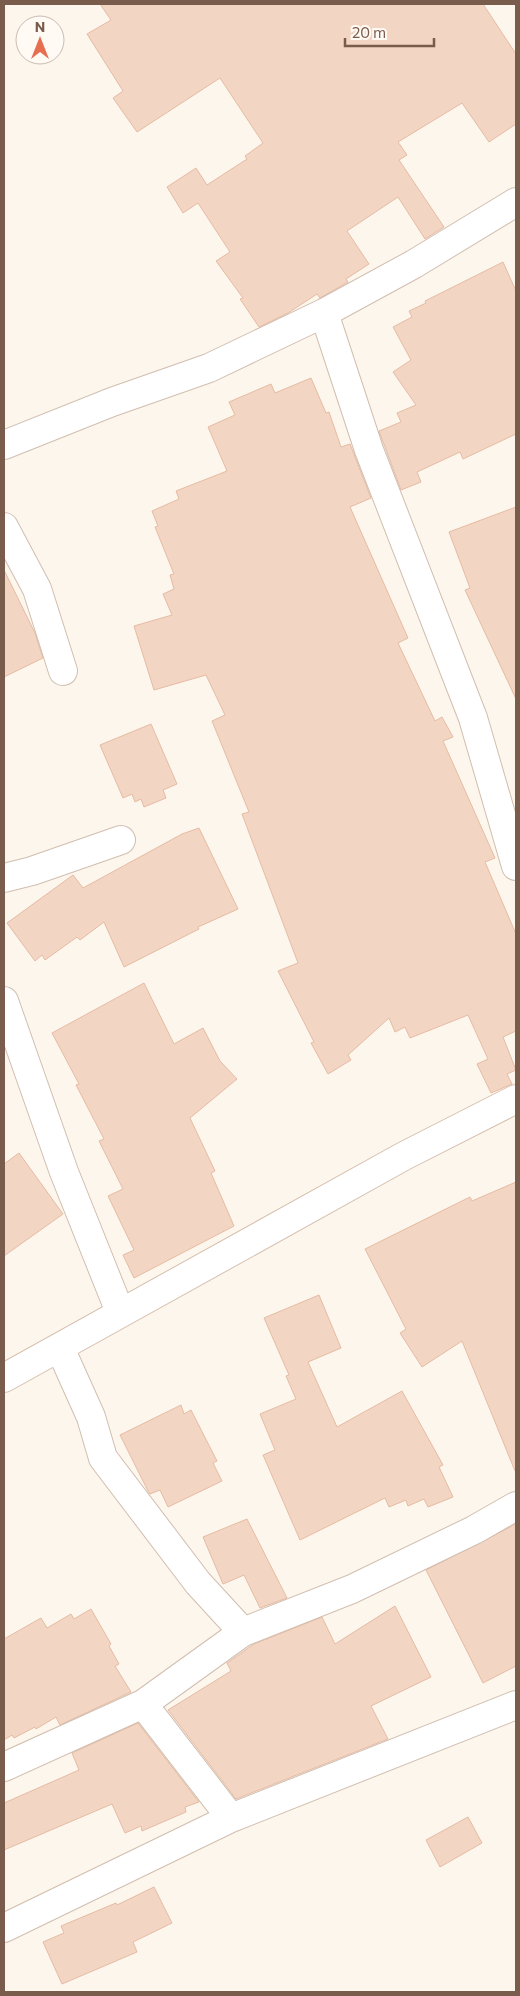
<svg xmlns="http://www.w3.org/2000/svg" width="520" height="1996" viewBox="0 0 520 1996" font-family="Commissioner,sans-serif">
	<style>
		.building { fill: #f3d5c3; stroke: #e6bba3 }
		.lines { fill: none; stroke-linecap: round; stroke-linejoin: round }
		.street-casing { stroke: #d1beb0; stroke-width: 30 }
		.secondary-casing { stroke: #d6c0b0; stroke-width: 30 }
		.street { stroke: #fff; stroke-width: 28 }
		.secondary { stroke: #fff; stroke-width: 28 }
	</style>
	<rect width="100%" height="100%" fill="#fdf6ec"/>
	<path class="building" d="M100,4H483L516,54V124L489,142L462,103L398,142L407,155L399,160L444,227L425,239L398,197L347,231L369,264L346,279L348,282L320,298L317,294L288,313L259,327L240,299L243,298L216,261L230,252L198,203L183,213L167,187L196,168L207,185L247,159L245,156L263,143L220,78L137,132L113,98L123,91L87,34L111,20Z
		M503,262L516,291V434L463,459L460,452L417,472L421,482L401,490L379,431L401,422L397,413L416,405L393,372L411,360L393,327L412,317L409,311L426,303L425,301Z
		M311,378L326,413L329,412L341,447L350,444L371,498L350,507L408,638L398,643L435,721L442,717L453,737L443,741L495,858L485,862L516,934V1031L503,1037L516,1070L507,1074L512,1084L491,1093L477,1064L488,1059L468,1015L410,1038L405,1027L395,1032L389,1018L348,1055L351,1060L328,1074L311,1043L314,1042L278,971L298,963L242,814L249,812L212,721L225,715L206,675L154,690L134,626L172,615L163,594L174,589L170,575L174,574L155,527L158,526L152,511L179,499L176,491L227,471L208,427L235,415L229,402L271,384L275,393Z
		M516,507V699L465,590L470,588L449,532Z
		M4,570L35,633L43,658L4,677Z
		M151,724L177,784L163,790L166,798L144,807L141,799L135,802L132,794L123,798L100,745Z
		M199,828L238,909L198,927L199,929L124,967L104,922L80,940L77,937L45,960L42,955L35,961L7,923L73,875L83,888L182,834Z
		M144,983L174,1044L203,1028L220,1061L237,1079L190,1118L215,1171L211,1173L234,1226L134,1278L123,1255L134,1250L108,1196L123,1189L99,1141L104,1139L76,1085L79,1084L52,1033Z
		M19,1153L63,1214L4,1256V1164Z
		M516,1182V1471H515L462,1341L422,1367L400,1333L406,1329L365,1249L470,1197L472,1201Z
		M319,1295L341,1348L308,1362L337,1427L402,1391L443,1465L439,1467L453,1497L428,1507L424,1499L408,1506L406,1500L389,1507L385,1498L300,1540L263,1455L275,1450L260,1414L296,1399L286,1376L289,1375L264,1318Z
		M181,1405L184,1414L191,1410L217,1461L213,1463L222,1481L168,1507L160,1490L150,1494L148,1491L120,1435Z
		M247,1519L287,1598L260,1608L244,1575L223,1584L203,1537Z
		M516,1524V1666L483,1683L426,1570Z
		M395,1606L431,1677L371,1706L388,1739L236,1799L168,1710L231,1671L227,1663L254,1644L322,1617L335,1644Z
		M91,1609L111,1644L109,1646L119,1664L115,1666L131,1692L60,1725L56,1717L36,1729L35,1727L14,1738L12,1735L4,1740V1639L41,1618L47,1628L71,1614L74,1619Z
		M138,1723L199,1802L185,1807L186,1812L142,1831L141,1826L125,1833L112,1804L4,1850V1803L79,1770L72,1753Z
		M468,1817L482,1843L440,1867L426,1840Z
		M154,1887L172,1923L133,1942L137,1952L62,1984L43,1942L64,1933L61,1926L116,1903L117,1905Z"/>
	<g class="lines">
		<defs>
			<path id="street" d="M324,313L369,450L473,718L516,866
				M4,445L112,402L209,368L324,313L414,264L516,202
				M4,527L37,589L63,671
				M4,878L32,871L121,840
				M4,1001L64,1172L120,1312
				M60,1348L91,1417L103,1458L198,1583L243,1632
				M143,1704L231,1818
				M4,1767L143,1704L243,1632L352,1589L474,1530L516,1506
				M4,1928L231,1818L516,1705"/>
			<path id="secondary" d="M4,1378L404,1156L516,1099"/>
		</defs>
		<use href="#street" class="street-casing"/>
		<use href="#secondary" class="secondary-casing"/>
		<use href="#street" class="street"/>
		<use href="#secondary" class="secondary"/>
	</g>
	<rect width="520" height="1996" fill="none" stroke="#7a5c4d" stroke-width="10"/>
	<g transform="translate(40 40)"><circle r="24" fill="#fffaf3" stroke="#cabbb1"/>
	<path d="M0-4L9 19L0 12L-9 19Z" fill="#e76f51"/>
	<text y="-8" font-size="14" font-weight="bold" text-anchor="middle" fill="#7a5c4d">N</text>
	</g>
	<path d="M345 38v8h89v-8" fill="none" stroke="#7a5c4d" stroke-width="2.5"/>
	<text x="352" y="38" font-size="15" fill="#7a5c4d" stroke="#fffaf3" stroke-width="4" paint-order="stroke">20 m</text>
</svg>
